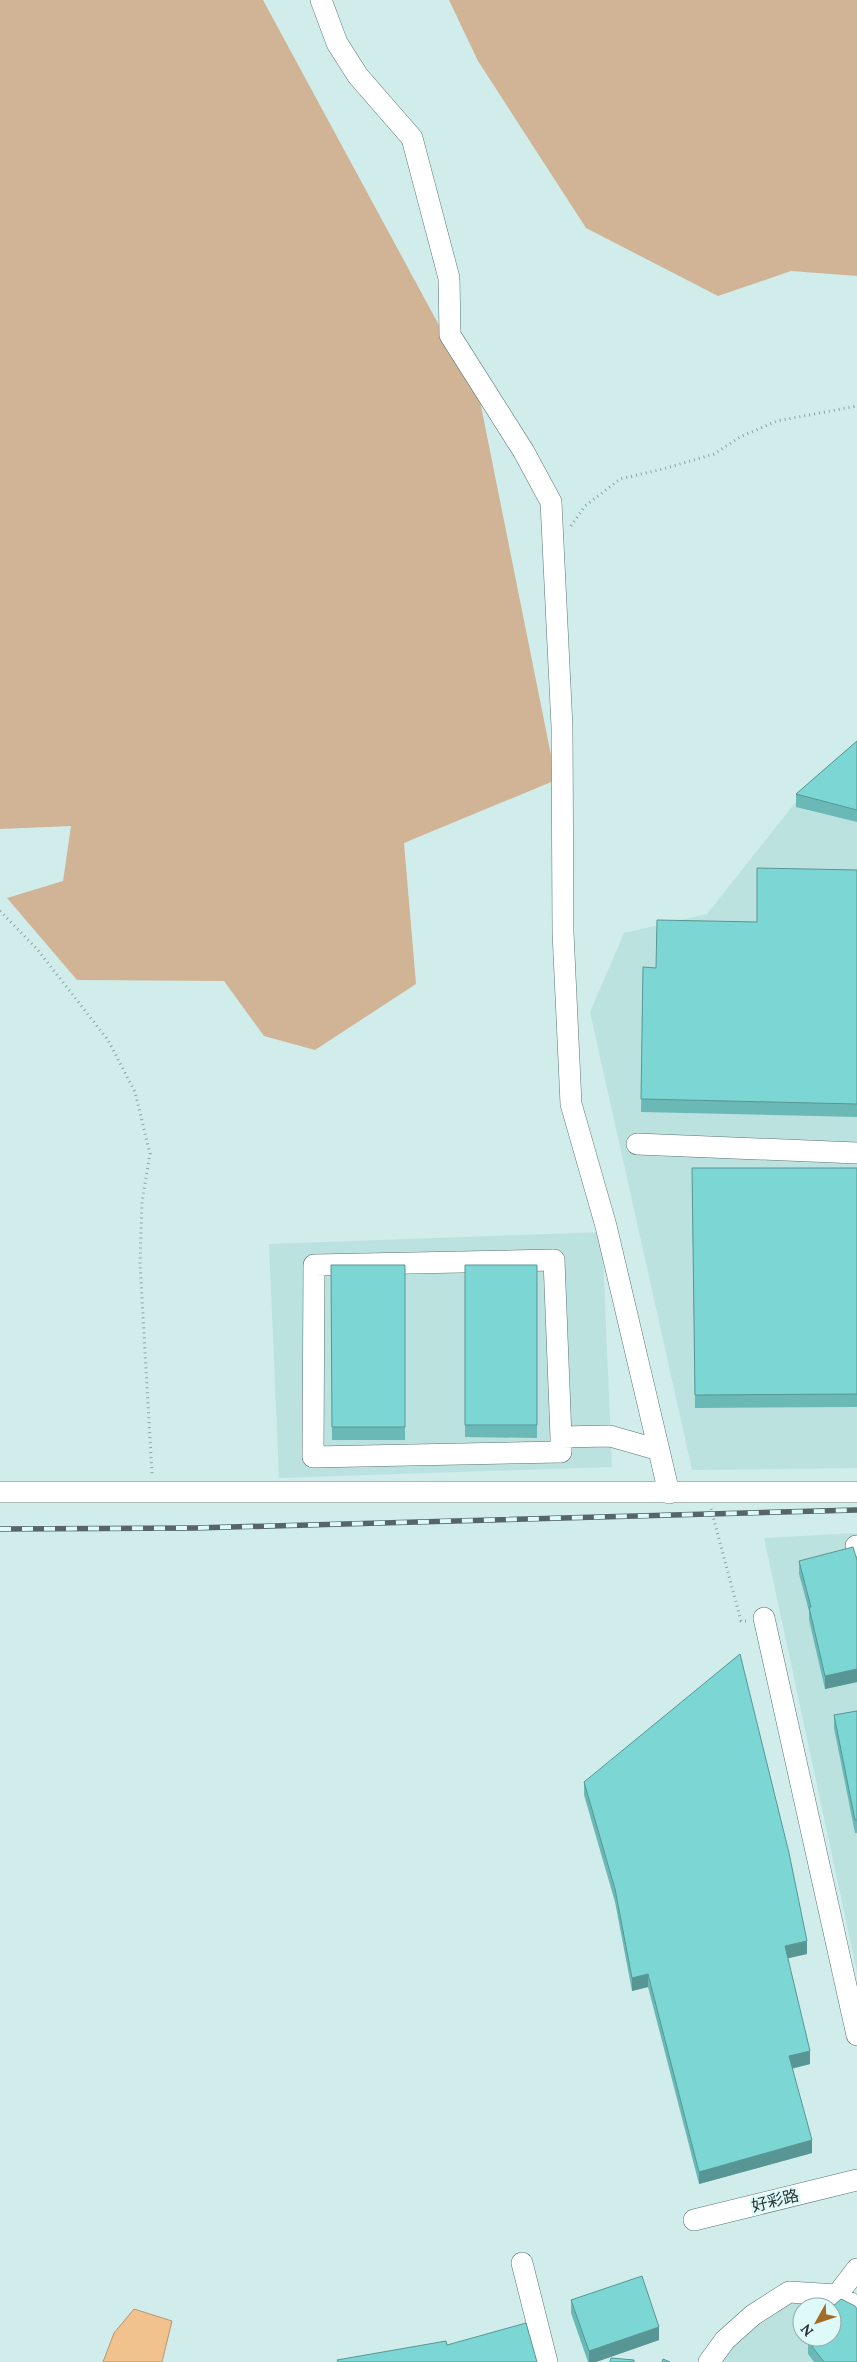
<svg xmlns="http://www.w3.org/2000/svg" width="857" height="2362" viewBox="0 0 857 2362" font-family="Lora,'Noto Sans SC',serif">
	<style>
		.built { fill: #bce2e0; fill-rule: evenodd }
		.green { fill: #d1b495 }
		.water { fill: #f2c28e; stroke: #b69773 }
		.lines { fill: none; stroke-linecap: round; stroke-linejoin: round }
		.minor-casing { stroke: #597473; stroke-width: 22 }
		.path { stroke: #8da3a2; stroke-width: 3; stroke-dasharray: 1 4; stroke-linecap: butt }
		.minor { stroke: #fff; stroke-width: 21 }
		.rail-casing { stroke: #566666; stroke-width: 5.5 }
		.rail { stroke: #ddfaf9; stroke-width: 4; stroke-dasharray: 11; stroke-linecap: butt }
		.wall { fill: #6bb9b6 }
		.shaded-wall { fill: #579694 }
		.building { fill: #7cd7d4; stroke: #579694 }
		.labels { text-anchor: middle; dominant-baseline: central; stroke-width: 5; stroke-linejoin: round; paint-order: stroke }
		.street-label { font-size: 16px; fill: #293434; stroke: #ddfaf9 }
	</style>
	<rect width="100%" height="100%" fill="#d0edec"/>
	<path class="built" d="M857,741V1468L692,1470L590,1012L624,933L707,914L814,779Z
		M602,1232L612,1467L279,1478L269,1244Z
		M857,1533V1972L764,1538Z
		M791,2299L836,2301L857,2362H719L756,2324ZM802,2307H832V2337H802Z"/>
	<path class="green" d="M0,0H263L480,401L556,780L404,843L416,984L315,1050L264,1036L224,981L77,980L7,898L63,881L71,826L0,829Z
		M449,0H857V276L791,271L718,296L586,228L478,61Z"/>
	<path class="water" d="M134,2309L172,2321L162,2362H103L114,2333Z"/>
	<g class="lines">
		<defs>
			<path id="minor" d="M321,0L337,43L358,76L412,138L449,278L450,335L524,452L551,502L562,727L563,932L571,1104L606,1226L669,1493
				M637,1144L857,1153
				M561,1437V1452L313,1457L314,1265L554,1260L561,1437L610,1436L659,1450
				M0,1492H857
				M856,1546H857
				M764,1618L857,2035
				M694,2220L857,2180
				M522,2263L547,2362
				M837,2295L857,2269
				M709,2362L725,2340L753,2315L789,2292L837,2295L857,2307"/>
		</defs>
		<use href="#minor" class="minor-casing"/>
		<path class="path" d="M571,526L585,506L620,479L663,469L714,454L740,437L777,421L857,406
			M0,911L37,949L108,1040L135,1092L150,1154L142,1202L140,1263L152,1474
			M711,1509L741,1621H746"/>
		<use href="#minor" class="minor"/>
		<defs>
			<path id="rail" d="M0,1529L195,1528L857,1510"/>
		</defs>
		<use href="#rail" class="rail-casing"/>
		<use href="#rail" class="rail"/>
	</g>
	<path class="wall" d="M857,741V822L796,807V794Z
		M857,870V1117L641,1112L643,967L656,968L757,922Z
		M692,1168H857V1407L695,1408Z
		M331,1265H405V1440H332Z
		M465,1265H537V1438L465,1437Z
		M857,1560V1682L825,1689L809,1620V1611L799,1574V1561Z
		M857,1711V1833H855L834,1728V1715Z
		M584,1782L807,1954L788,1958L810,2064L792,2069L812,2153L699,2184L648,1987L632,1991L615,1902L584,1795Z
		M571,2300L659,2340L596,2362H588L571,2313Z
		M832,2307L857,2309V2362H814L808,2354V2341L832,2337Z"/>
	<path class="shaded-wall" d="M857,1669V1682L825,1689V1676Z
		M807,1941V1954L785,1959V1946Z
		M648,1974V1987L632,1991V1978Z
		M810,2051V2064L789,2069V2056Z
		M812,2140V2153L699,2184V2172Z
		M659,2327V2340L596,2362H589V2351Z"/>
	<path class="building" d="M857,741V810L796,794Z
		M757,868L857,870V1104L641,1099L643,967L656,968L657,920L757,922Z
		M692,1168H857V1394L695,1395Z
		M331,1265H405V1427H332Z
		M465,1265H537V1425H465Z
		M853,1547L857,1560V1669L825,1676L809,1607H811L799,1561Z
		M740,1654L789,1853L807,1941L785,1946L810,2051L789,2056L812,2140L699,2172L648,1974L632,1978L615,1889L584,1782Z
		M857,1711V1820H855L834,1715Z
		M642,2276L659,2327L589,2351L571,2300Z
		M841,2299L855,2306L857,2309V2362H824L808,2341L814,2337H832V2323L838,2318L832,2311V2307Z
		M526,2323L537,2362H338L337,2360L446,2341L447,2345Z
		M611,2358L634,2360V2362H610Z
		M663,2359L670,2362H662Z"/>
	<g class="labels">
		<g class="street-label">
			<text transform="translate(775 2200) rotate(-14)">好彩路</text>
		</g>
	</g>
	<g transform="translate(817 2322) rotate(230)"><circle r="24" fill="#ddfaf9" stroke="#95abaa"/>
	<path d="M0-4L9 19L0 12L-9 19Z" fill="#a36d27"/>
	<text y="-8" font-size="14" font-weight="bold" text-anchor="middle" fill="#293434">N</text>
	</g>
</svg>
